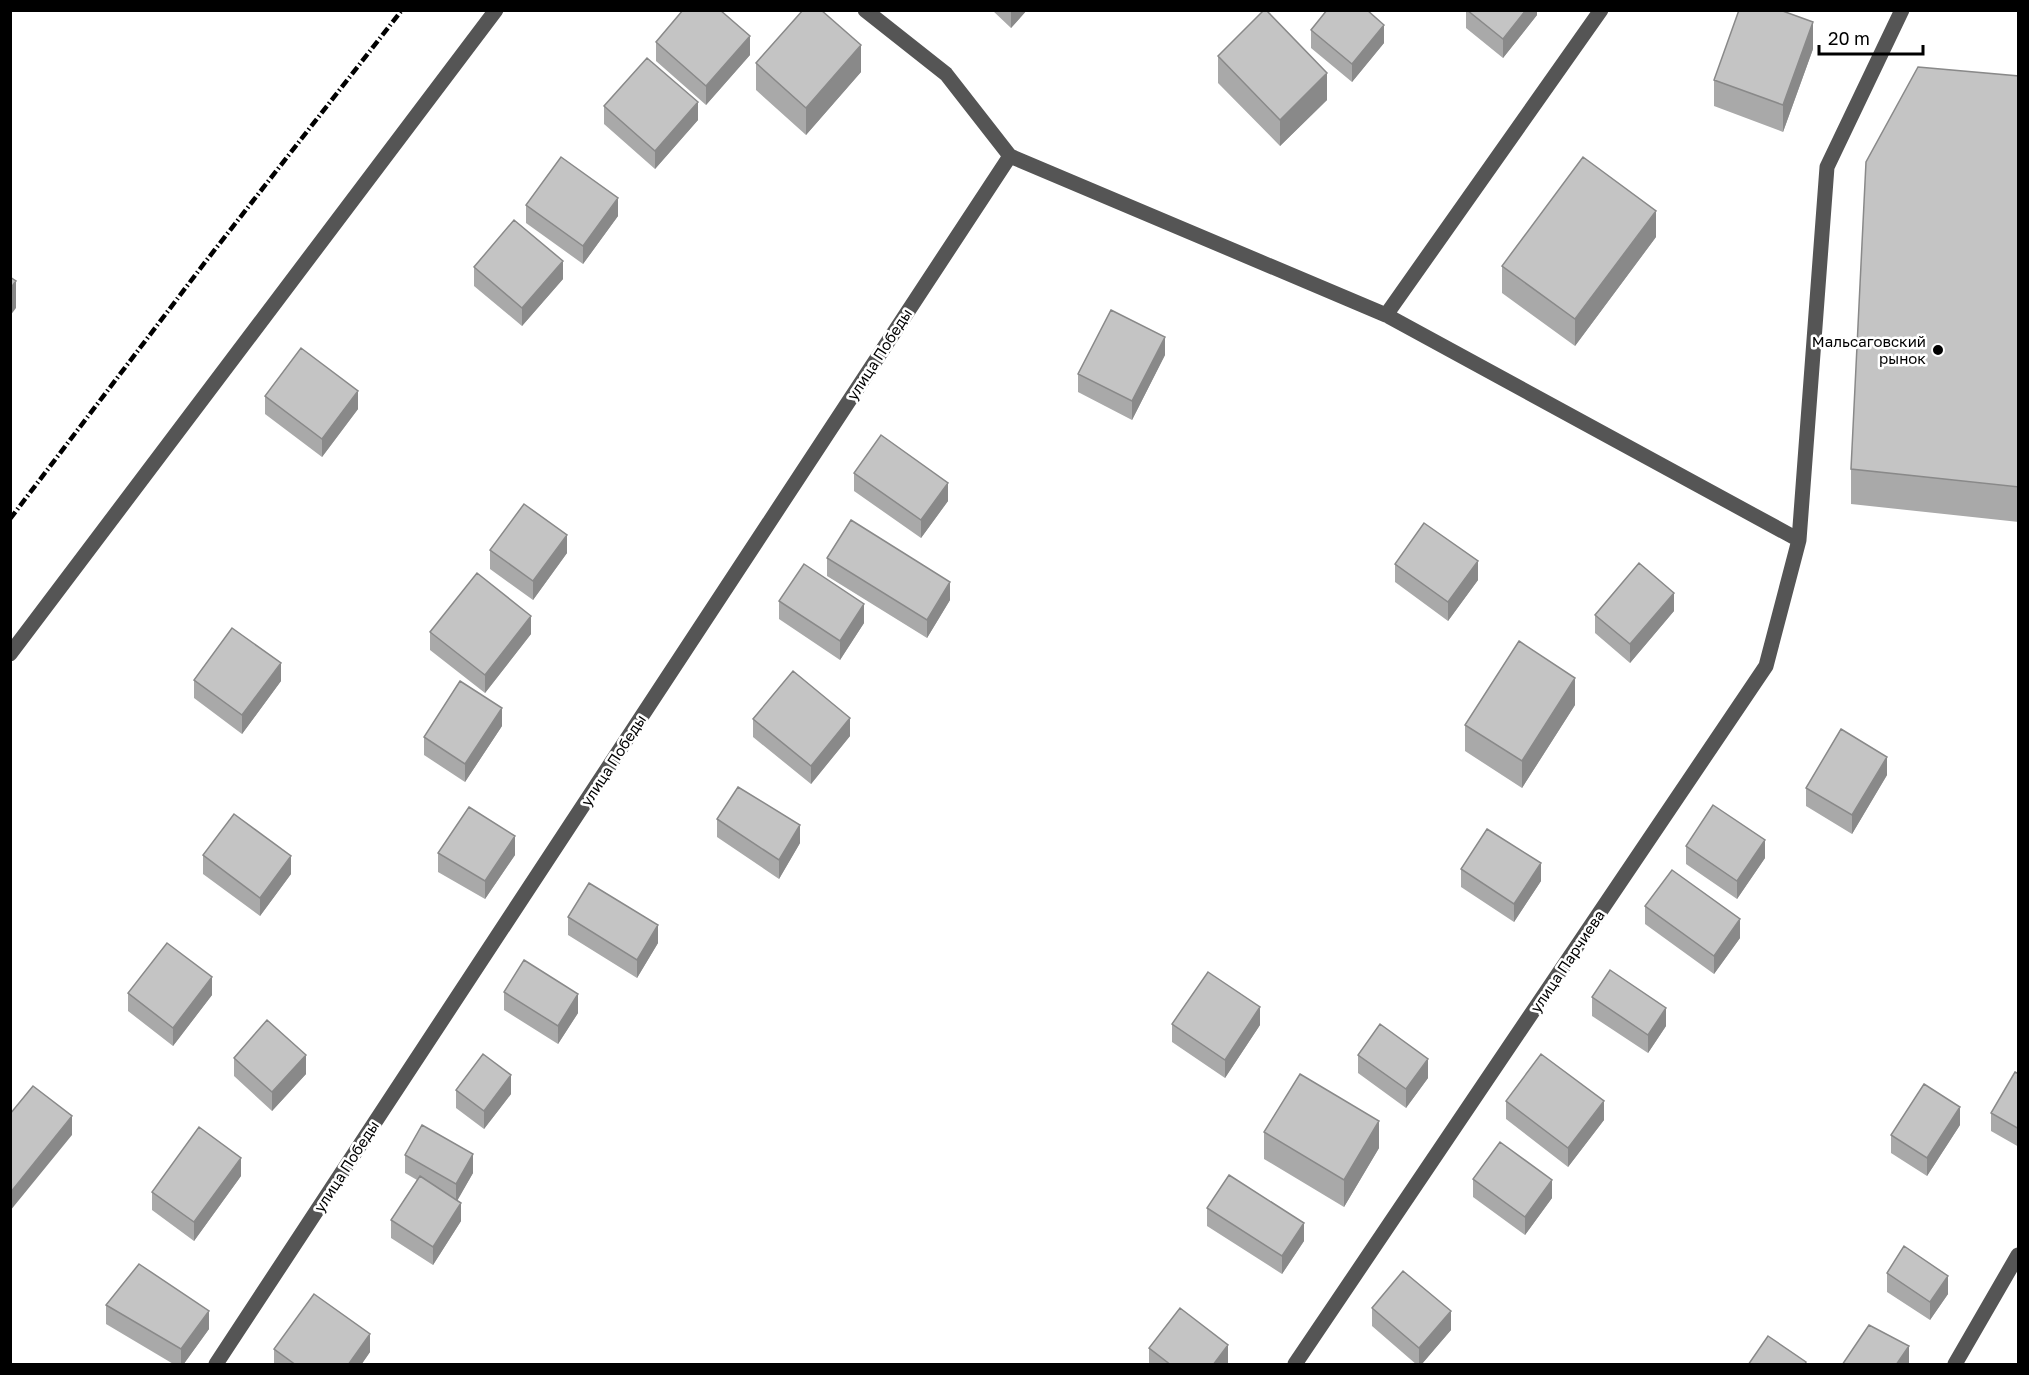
<svg xmlns="http://www.w3.org/2000/svg" width="2029" height="1375" viewBox="0 0 2029 1375" font-family="'Golos Text',sans-serif">
	<style>
		.lines { fill: none; stroke-linecap: round; stroke-linejoin: round }
		.minor { stroke: #555; stroke-width: 15 }
		.rail { stroke: #000; stroke-width: 4.5; stroke-dasharray: 9 3 1.5 3; stroke-linecap: butt }
		.wall { fill: #a9a9a9 }
		.shaded-wall { fill: #898989 }
		.building { fill: #c4c4c4; stroke: #898989; stroke-width: 1.5 }
		.poi-dot { fill: #000; stroke: #fff; stroke-width: 2 }
		.labels { text-anchor: middle; dominant-baseline: central; stroke-width: 5; stroke-linejoin: round; paint-order: stroke }
		.poi-label { font-size: 15px; fill: #000; stroke: #fff; text-anchor: end }
		.street-label { font-size: 15px; fill: #000; stroke: #fff }
	</style>
	<rect width="100%" height="100%" fill="#fff"/>
	<g class="lines">
		<path class="minor" d="M865,10L946,74L1010,156L1386,315L1799,540
			M1386,315L1601,10
			M10,654L496,10
			M216,1364L1010,156
			M1295,1364L1766,666L1799,540L1827,167L1902,10
			M1955,1364L2018,1255"/>
		<path class="rail" d="M10,519L206,261L402,10"/>
	</g>
	<path class="wall" d="M992,10H1027L1011,28Z
		M1466,10H1537V15L1503,58L1466,28Z
		M1311,30L1384,43L1352,82L1311,48Z
		M656,42L750,55L706,105L656,61Z
		M1813,49L1783,132L1714,106V80Z
		M1218,56L1327,100L1280,146L1218,83Z
		M756,63L861,72L806,135L756,90Z
		M2019,76V522L1851,504V469Z
		M604,106L698,120L655,169L604,124Z
		M526,205L618,216L583,264L526,223Z
		M1656,237L1575,346L1502,293V266Z
		M474,267L563,279L522,326L474,286Z
		M1165,355L1132,420L1078,392V374Z
		M265,396L358,409L322,457L265,414Z
		M854,473L948,501L921,538L854,491Z
		M490,550L567,553L533,600L490,569Z
		M827,558L950,600L927,638L827,576Z
		M1395,564L1478,580L1448,621L1395,582Z
		M779,601L864,623L840,660L779,619Z
		M1674,611L1630,663L1595,633V615Z
		M430,632L531,634L485,693L430,650Z
		M194,680L281,681L242,734L194,698Z
		M1575,705L1522,788L1465,751V725Z
		M753,719L850,736L811,784L753,737Z
		M502,726L465,782L424,755V737Z
		M1887,775L1852,834L1806,806V788Z
		M717,819L800,843L779,879L717,837Z
		M1686,846L1765,858L1737,899L1686,864Z
		M438,853L515,855L485,899L438,872Z
		M203,855L291,874L260,916L203,874Z
		M1461,869L1541,881L1514,922L1461,887Z
		M1645,906L1740,938L1714,974L1645,924Z
		M568,917L658,943L637,978L568,935Z
		M504,992L578,1013L558,1044L504,1010Z
		M128,993L212,995L173,1046L128,1011Z
		M1592,997L1666,1026L1648,1053L1592,1016Z
		M1172,1024L1260,1025L1225,1078L1172,1042Z
		M2019,1054V1147L1991,1131V1113L2017,1073V1057Z
		M1358,1055L1428,1078L1406,1108L1358,1073Z
		M234,1058L306,1074L272,1111L234,1076Z
		M456,1090L511,1094L484,1129L456,1108Z
		M1506,1101L1604,1120L1568,1167L1506,1119Z
		M1960,1125L1927,1176L1891,1153V1135Z
		M1264,1132L1379,1148L1344,1207L1264,1159Z
		M405,1155L473,1173L457,1200L461,1221L433,1265L391,1238V1220L417,1180L405,1173Z
		M241,1176L194,1241L152,1210V1192Z
		M1473,1179L1552,1198L1525,1235L1473,1197Z
		M1207,1208L1304,1241L1282,1274L1207,1226Z
		M1887,1273L1948,1294L1930,1320L1887,1292Z
		M106,1305L209,1329L183,1365H175L106,1324Z
		M1372,1308L1451,1330L1421,1365H1417L1372,1326Z
		M1149,1348L1228,1363L1227,1365H1149Z
		M274,1349L370,1352L361,1365H274Z"/>
	<path class="shaded-wall" d="M1011,10H1027L1011,28Z
		M1526,10H1537V15L1503,58V39Z
		M1813,22V49L1783,132V105Z
		M1384,25V43L1352,82V64Z
		M750,36V55L706,105V86Z
		M861,45V72L806,135V108Z
		M1327,73V100L1280,146V120Z
		M698,102V120L655,169V151Z
		M618,198V216L583,264V246Z
		M1656,211V237L1575,346V319Z
		M563,261V279L522,326V308Z
		M16,281V308L10,316V289Z
		M1165,337V355L1132,420V401Z
		M358,391V409L322,457V439Z
		M948,483V501L921,538V520Z
		M567,535V553L533,600V581Z
		M1478,561V580L1448,621V602Z
		M950,582V600L927,638V620Z
		M1674,593V611L1630,663V644Z
		M864,604V623L840,660V641Z
		M531,616V634L485,693V675Z
		M281,663V681L242,734V715Z
		M1575,678V705L1522,788V761Z
		M502,708V726L465,782V764Z
		M850,718V736L811,784V766Z
		M1887,757V775L1852,834V815Z
		M800,825V843L779,879V860Z
		M515,836V855L485,899V881Z
		M1765,840V858L1737,899V881Z
		M291,856V874L260,916V898Z
		M1541,863V881L1514,922V904Z
		M1740,919V938L1714,974V956Z
		M658,925V943L637,978V960Z
		M212,977V995L173,1046V1028Z
		M578,994V1013L558,1044V1026Z
		M1260,1007V1025L1225,1078V1060Z
		M1666,1008V1026L1648,1053V1035Z
		M306,1055V1074L272,1111V1092Z
		M1428,1059V1078L1406,1108V1089Z
		M511,1075V1094L484,1129V1111Z
		M1604,1101V1120L1568,1167V1148Z
		M1960,1107V1125L1927,1176V1158Z
		M72,1116V1135L10,1211V1193Z
		M1379,1121V1148L1344,1207V1180Z
		M473,1154V1173L456,1203V1184Z
		M241,1158V1176L194,1241V1222Z
		M1552,1180V1198L1525,1235V1217Z
		M461,1203V1221L433,1265V1247Z
		M1304,1223V1241L1282,1274V1256Z
		M1948,1276V1294L1930,1320V1302Z
		M209,1311V1329L183,1365H181V1349Z
		M1451,1311V1330L1421,1365H1419V1348Z
		M370,1334V1352L361,1365H348Z
		M1228,1345V1363L1227,1365H1213Z
		M1909,1346V1364L1896,1365Z"/>
	<path class="building" d="M683,10H720L750,36L706,86L656,42Z
		M803,10H821L861,45L806,108L756,63Z
		M1264,10H1266L1327,73L1280,120L1218,56Z
		M1327,10H1367L1384,25L1352,64L1311,30Z
		M1467,10H1526L1503,39Z
		M1739,10H1780L1813,22L1783,105L1714,80Z
		M647,58L698,102L655,151L604,106Z
		M1918,67L2019,76V487L1851,469L1866,162Z
		M561,157L618,198L583,246L526,205Z
		M1583,157L1656,211L1575,319L1502,266Z
		M514,220L563,261L522,308L474,267Z
		M10,277L16,281L10,289Z
		M1111,310L1165,337L1132,401L1078,374Z
		M301,348L358,391L322,439L265,396Z
		M881,435L948,483L921,520L854,473Z
		M524,504L567,535L533,581L490,550Z
		M851,520L950,582L927,620L827,558Z
		M1424,523L1478,561L1448,602L1395,564Z
		M1639,563L1674,593L1630,644L1595,615Z
		M804,564L864,604L840,641L779,601Z
		M477,573L531,616L485,675L430,632Z
		M232,628L281,663L242,715L194,680Z
		M1519,641L1575,678L1522,761L1465,725Z
		M793,671L850,718L811,766L753,719Z
		M460,681L502,708L465,764L424,737Z
		M1841,729L1887,757L1852,815L1806,788Z
		M738,787L800,825L779,860L717,819Z
		M1713,805L1765,840L1737,881L1686,846Z
		M469,807L515,836L485,881L438,853Z
		M234,814L291,856L260,898L203,855Z
		M1487,829L1541,863L1514,904L1461,869Z
		M1672,870L1740,919L1714,956L1645,906Z
		M589,883L658,925L637,960L568,917Z
		M167,943L212,977L173,1028L128,993Z
		M524,960L578,994L558,1026L504,992Z
		M1610,970L1666,1008L1648,1035L1592,997Z
		M1208,972L1260,1007L1225,1060L1172,1024Z
		M267,1020L306,1055L272,1092L234,1058Z
		M1380,1024L1428,1059L1406,1089L1358,1055Z
		M483,1054L511,1075L484,1111L456,1090Z
		M1541,1054L1604,1101L1568,1148L1506,1101Z
		M2015,1072L2019,1074V1129L1991,1113Z
		M1300,1074L1379,1121L1344,1180L1264,1132Z
		M1924,1084L1960,1107L1927,1158L1891,1135Z
		M33,1086L72,1116L10,1193V1114Z
		M422,1125L473,1154L456,1184L405,1155Z
		M199,1127L241,1158L194,1222L152,1192Z
		M1500,1142L1552,1180L1525,1217L1473,1179Z
		M1229,1175L1304,1223L1282,1256L1207,1208Z
		M420,1176L461,1203L433,1247L391,1220Z
		M1904,1246L1948,1276L1930,1302L1887,1273Z
		M139,1264L209,1311L181,1349L106,1305Z
		M1403,1271L1451,1311L1419,1348L1372,1308Z
		M314,1294L370,1334L348,1365H296L274,1349Z
		M1180,1308L1228,1345L1213,1365H1171L1149,1348Z
		M1869,1325L1909,1346L1896,1365H1842Z
		M1768,1336L1806,1362L1805,1365H1748Z"/>
	<circle class="poi-dot" cx="1938" cy="350" r="6"/>
	<g class="labels">
		<g class="poi-label">
			<text x="1926" y="341">Мальсаговский<tspan x="1926" dy="17">рынок</tspan></text>
		</g>
		<g class="street-label">
			<text transform="translate(879 354) rotate(-57)">улица Победы</text>
			<text transform="translate(613 760) rotate(-57)">улица Победы</text>
			<text transform="translate(1567 961) rotate(-56)">улица Парчиева</text>
			<text transform="translate(346 1166) rotate(-57)">улица Победы</text>
		</g>
	</g>
	<rect width="2029" height="1375" fill="none" stroke="#000000" stroke-width="24"/>
	<path d="M1819 45v9h104v-9" fill="none" stroke="#000000" stroke-width="3"/>
	<text x="1828" y="45" font-size="18" fill="#000000" stroke="#ffffff" stroke-width="4.5" paint-order="stroke">20 m</text>
</svg>
